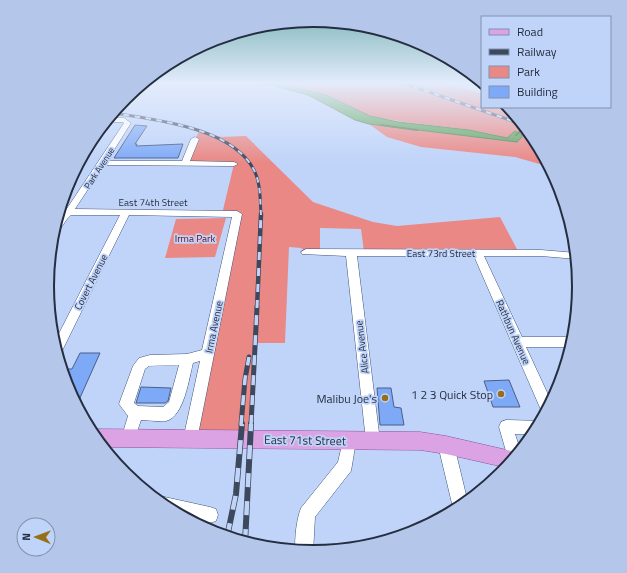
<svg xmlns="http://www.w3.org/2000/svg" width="627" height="573" viewBox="0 0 627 573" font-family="'Titillium Web',sans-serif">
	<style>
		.green { fill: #ea8885 }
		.water { fill: #62a45c; stroke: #508154 }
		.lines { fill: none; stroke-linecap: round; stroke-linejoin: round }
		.stream { stroke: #508154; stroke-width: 2 }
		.building { fill: #7ea9f7; stroke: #4a5f87 }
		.minor-casing { stroke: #3f547b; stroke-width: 1 }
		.major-casing { stroke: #8c529e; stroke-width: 1 }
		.minor { fill: #fff; fill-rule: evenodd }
		.major { fill: #dba3e3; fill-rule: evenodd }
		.rail-far3-casing { stroke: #3d485d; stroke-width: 3 }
		.rail-far2-casing { stroke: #3d485d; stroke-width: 4.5 }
		.rail-far1-casing { stroke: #3d485d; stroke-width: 5 }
		.rail-casing { stroke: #3d485d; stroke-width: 6 }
		.rail-far3 { stroke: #c0d4f9; stroke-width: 2; stroke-dasharray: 5.5; stroke-linecap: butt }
		.rail-far2 { stroke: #c0d4f9; stroke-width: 3; stroke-dasharray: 8; stroke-linecap: butt }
		.rail-far1 { stroke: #c0d4f9; stroke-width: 3.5; stroke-dasharray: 10; stroke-linecap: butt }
		.rail { stroke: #c0d4f9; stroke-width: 4.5; stroke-dasharray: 14; stroke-linecap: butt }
		.poi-dot { fill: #966f19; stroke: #c0d4f9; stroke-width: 1.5 }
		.labels { text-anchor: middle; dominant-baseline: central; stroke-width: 3.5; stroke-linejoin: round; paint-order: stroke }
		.far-street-label { font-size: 9px; fill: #252e40; stroke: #c0d4f9 }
		.street-label { font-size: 10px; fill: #252e40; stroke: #c0d4f9 }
		.park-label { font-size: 10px; fill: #620513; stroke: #c0d4f9 }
		.near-poi-label { font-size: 12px; fill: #252e40; stroke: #c0d4f9; text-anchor: end }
		.near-street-label { font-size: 12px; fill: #252e40; stroke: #c0d4f9 }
		.rim { fill: none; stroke: #252e40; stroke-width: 2 }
	</style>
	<rect width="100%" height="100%" fill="#c0d4f9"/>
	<path class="green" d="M278,83H445L482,94V107H509L535,139L550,167L515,157L421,147L387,137L369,124L517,142C472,125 422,127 375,117C359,113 344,102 328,96C312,90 294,87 278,83Z
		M199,131L221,137L246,136L313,202L373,222L397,226L500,217L519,253L364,252L361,229L320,228V252H306L301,248L289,247L285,343H254L249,439L190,440L237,214H222L234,164H185Z
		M226,218L215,257L165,258L176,219Z"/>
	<path class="water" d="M263,83H278L326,95L370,116L398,122L469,130L507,138L515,131L522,135V137L517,142L369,124L355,120L308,95Z"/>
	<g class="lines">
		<path class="stream" d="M381,125L417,130
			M516,135L521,130"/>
	</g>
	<path class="building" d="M135,125L147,126L135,144H137L136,146L183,144L178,158H114Z
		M80,353H100L79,400H74L67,388L61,369H72Z
		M509,380L520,407H493L484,381Z
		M141,387L171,388L168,401L165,403H136Z
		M377,388H391L394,407L401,408L404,425H380Z"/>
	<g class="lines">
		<defs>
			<path id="minor" d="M109,118H124L131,123L107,161H182L191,139L195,137L199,139L190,161L234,162L238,164L234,166L104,165L75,209L237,211L242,214L197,440L195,445L190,447L185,445L183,440L200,361L193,363C189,378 184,417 166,421C159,422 149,420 141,420L133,444L128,446L123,444L121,439L128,416L119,404L133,366L139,358L150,355L187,354L202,350L232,217L129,215L60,355L57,356L54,343L120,215H71L67,219L56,235L52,236L57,220L66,210L124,123L122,122H106ZM179,365L169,402L163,407L138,406L134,403L145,369L149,366Z
				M306,249L541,250L577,253V259L541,256H484L522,337H575L572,347H526L552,403L545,416L543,415L541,410L474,256H357L380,441L378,446L373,448L368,446L366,441L346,256L302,254L301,252Z
				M506,420L542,421L535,434H515L521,452L510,465L499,427L501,422Z
				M349,434L354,436L356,441L351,471L315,517L313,553L295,551C295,537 296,521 301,508L338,462L344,436Z
				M446,438L451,440L454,445L468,503L454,512L438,445L441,440Z
				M160,496L210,507L216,509L218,515L216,521C198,529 168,510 154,499Z"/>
			<path id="major" d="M95,429L420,432L446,436L520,453L508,468L446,454L420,450L102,447L90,431Z"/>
		</defs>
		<use href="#minor" class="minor-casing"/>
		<use href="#major" class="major-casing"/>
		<use href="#minor" class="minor"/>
		<use href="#major" class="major"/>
		<defs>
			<path id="rail-far3" d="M403,83L524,125
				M113,113C155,120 232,127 254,170C261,184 260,200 261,215"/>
			<path id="rail-far2" d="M257,308L261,214"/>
			<path id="rail-far1" d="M241,425L245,379L249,357
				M251,425L257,307"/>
			<path id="rail" d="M227,537L236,494L242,424
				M245,543L251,424"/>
		</defs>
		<use href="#rail-far3" class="rail-far3-casing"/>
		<use href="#rail-far2" class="rail-far2-casing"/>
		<use href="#rail-far1" class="rail-far1-casing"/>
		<use href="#rail" class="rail-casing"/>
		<use href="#rail-far3" class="rail-far3"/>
		<use href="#rail-far2" class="rail-far2"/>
		<use href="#rail-far1" class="rail-far1"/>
		<use href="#rail" class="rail"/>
	</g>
	<linearGradient id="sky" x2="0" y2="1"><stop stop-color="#72aeb0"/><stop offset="0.51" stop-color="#e3ecfc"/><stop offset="1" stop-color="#e3ecfc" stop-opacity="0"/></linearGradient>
	<rect width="627" height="163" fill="url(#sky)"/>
	<g class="poi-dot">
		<circle cx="501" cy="394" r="4"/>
		<circle cx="385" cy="398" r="4"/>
	</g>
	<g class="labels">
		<g class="far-street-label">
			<text transform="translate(99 168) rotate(-57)">Park Avenue</text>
		</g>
		<g class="street-label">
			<text x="153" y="202">East 74th Street</text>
			<text x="441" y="253">East 73rd Street</text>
			<text transform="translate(91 282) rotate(-63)">Covert Avenue</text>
			<text transform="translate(214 327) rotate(-78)">Irma Avenue</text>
			<text transform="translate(513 332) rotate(66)">Rathbun Avenue</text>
			<text transform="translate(362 347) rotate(-97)">Alice Avenue</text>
		</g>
		<g class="park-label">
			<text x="195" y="238">Irma Park</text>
		</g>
		<g class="near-poi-label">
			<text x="493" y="394">1 2 3 Quick Stop</text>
			<text x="377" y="398">Malibu Joe's</text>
		</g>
		<g class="near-street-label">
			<text transform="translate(305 440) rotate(1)">East 71st Street</text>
		</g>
	</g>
	<path d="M0 0H627V573H0ZM54 286a259 259 0 1 1 518 0a259 259 0 1 1-518 0Z" fill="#b4c7ea" fill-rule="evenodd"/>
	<path class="rim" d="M54 286a259 259 0 1 1 518 0a259 259 0 1 1-518 0Z"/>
	<rect x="481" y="16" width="130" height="92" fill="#c0d4f9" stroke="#8292af"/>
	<rect x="489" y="29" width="20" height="6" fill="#dba3e3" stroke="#8292af"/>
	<text x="517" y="36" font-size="12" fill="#252e40">Road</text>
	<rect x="489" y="49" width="20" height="6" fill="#3d485d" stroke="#8292af"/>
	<text x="517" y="56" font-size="12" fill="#252e40">Railway</text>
	<rect x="489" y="66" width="20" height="12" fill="#ea8885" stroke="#8292af"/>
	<text x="517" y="76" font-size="12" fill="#252e40">Park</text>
	<rect x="489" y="86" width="20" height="12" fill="#7ea9f7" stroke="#8292af"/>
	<text x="517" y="96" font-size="12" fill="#252e40">Building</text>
	<g transform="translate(36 537) rotate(271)"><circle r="19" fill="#c0d4f9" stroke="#8292af"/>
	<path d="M0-3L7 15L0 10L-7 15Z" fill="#966f19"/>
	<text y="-6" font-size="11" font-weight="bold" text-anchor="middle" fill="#252e40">N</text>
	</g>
</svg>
